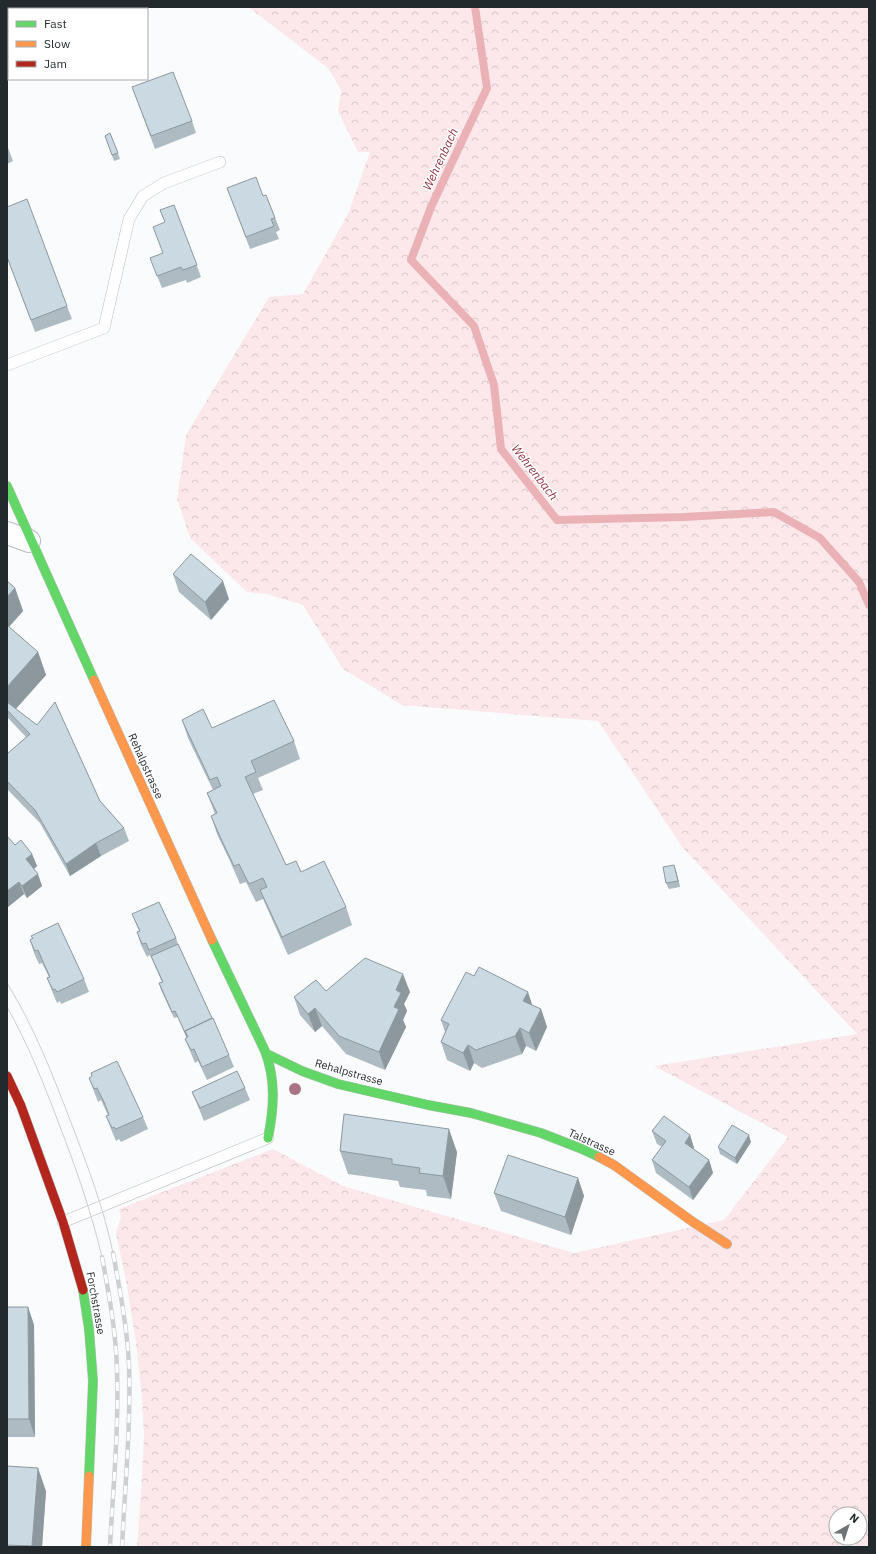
<svg xmlns="http://www.w3.org/2000/svg" width="876" height="1554" viewBox="0 0 876 1554" font-family="'IBM Plex Sans',sans-serif">
	<style>
		.forest { fill: url(#forest-crowns); fill-rule: evenodd }
		.lines { fill: none; stroke-linecap: round; stroke-linejoin: round }
		.stream { stroke: #eab2b7; stroke-width: 8 }
		.lane-casing { stroke: #b8bcbf; stroke-width: 12 }
		.street-casing { stroke: #b8bcbf; stroke-width: 24 }
		.fast-casing { stroke: #b8bcbf; stroke-width: 10 }
		.slow-casing { stroke: #b8bcbf; stroke-width: 10 }
		.jam-casing { stroke: #b8bcbf; stroke-width: 10 }
		.lane { stroke: #fefeff; stroke-width: 11 }
		.street { stroke: #fefeff; stroke-width: 22 }
		.fast { stroke: #63d668; stroke-width: 9 }
		.slow { stroke: #ff974d; stroke-width: 9 }
		.jam { stroke: #b3261e; stroke-width: 9 }
		.tram { stroke: #cecfd0; stroke-width: 1 }
		.rail-casing { stroke: #cecfd0; stroke-width: 4.5 }
		.rail { stroke: #fff; stroke-width: 3; stroke-dasharray: 9; stroke-linecap: butt }
		.tree { fill: #a97484 }
		.wall { fill: #aebbc2 }
		.shaded-wall { fill: #8d989e }
		.building { fill: #cad9e2; stroke: #8d989e }
		.labels { text-anchor: middle; dominant-baseline: central; stroke-width: 3; stroke-linejoin: round; paint-order: stroke }
		.street-label { font-size: 11px; fill: #232a2e; stroke: #fff }
		.water-label { font-size: 12px; font-style: italic; fill: #8f3140; stroke: #fff }
	</style>
	<defs>
		<pattern id="forest-crowns" width="20" height="18" patternUnits="userSpaceOnUse"><rect width="20" height="18" fill="#fce8ea"/><path d="M2 6a3 3 0 1 1 6 0M12 15a3 3 0 1 1 6 0" fill="none" stroke="#d8c7c9"/></pattern>
	</defs>
	<rect width="100%" height="100%" fill="#f9fbfc"/>
	<path class="forest" d="M248,7H869V1547H137L142,1476L144,1437L142,1398L136,1343L127,1286L116,1233L121,1217L119,1209L273,1149L343,1186L574,1253L724,1220L788,1137L654,1066L857,1034L683,848L598,721L402,705L343,669L303,605L267,594L247,592L190,538L177,499L186,435L269,297L303,294L348,214L370,152H358L338,111L341,90L328,68ZM836,1514H860V1538H836Z"/>
	<g class="lines">
		<path class="stream" d="M475,7L487,88L431,207L411,260L474,326L494,385L501,449L557,520L684,517L774,512L820,538L859,582L869,605"/>
		<defs>
			<path id="lane" d="M7,365L104,328L129,219L143,196L164,183L220,162
				M63,1222L268,1138"/>
			<path id="street" d="M7,533L29,541"/>
			<path id="fast" d="M7,486L94,680
				M212,940L265,1051C276,1080 274,1108 268,1138
				M267,1054L302,1071L338,1084L428,1105L471,1113L541,1133L582,1149L599,1157
				M83,1290L89,1329L93,1381L89,1476"/>
			<path id="slow" d="M94,680L212,940
				M599,1157L614,1165L693,1222L727,1244
				M86,1547L89,1476"/>
			<path id="jam" d="M7,1076L21,1106L63,1222L83,1290"/>
		</defs>
		<use href="#lane" class="lane-casing"/>
		<use href="#street" class="street-casing"/>
		<use href="#fast" class="fast-casing"/>
		<use href="#slow" class="slow-casing"/>
		<use href="#jam" class="jam-casing"/>
		<use href="#lane" class="lane"/>
		<use href="#street" class="street"/>
		<use href="#fast" class="fast"/>
		<use href="#slow" class="slow"/>
		<use href="#jam" class="jam"/>
		<path class="tram" d="M7,983C35,1028 53,1076 72,1125C88,1167 104,1209 113,1253
			M7,1007C28,1044 44,1084 59,1124C76,1168 91,1211 102,1257"/>
		<defs>
			<path id="rail" d="M113,1253C120,1290 127,1327 129,1364C131,1425 125,1486 122,1547
				M102,1257C109,1294 116,1332 117,1370C119,1429 113,1488 110,1547"/>
		</defs>
		<use href="#rail" class="rail-casing"/>
		<use href="#rail" class="rail"/>
	</g>
	<circle class="tree" cx="295" cy="1089" r="6"/>
	<path class="wall" d="M7,7H85L87,9H9Z
		M132,87L192,121L196,133L155,149Z
		M110,133L120,159L114,161L105,136Z
		M7,145L13,161L7,164Z
		M227,188L263,196L266,195L280,230L276,232L279,239L250,249Z
		M174,205L201,277L187,283L186,280L162,288L150,258L163,253L165,223L160,210Z
		M7,257L67,306L72,319L35,332Z
		M173,574L229,599L211,620L179,592Z
		M7,581L15,588L23,611L9,627L38,652L46,675L16,709L100,801L124,828L129,841L101,856L70,876L40,823L7,789V754L26,737L8,718L7,719Z
		M182,720L212,728L294,741L300,759L258,778L263,790L253,794L286,865L301,872L346,907L352,925L288,955L267,908L263,899L256,902L246,882L240,884L229,859L217,834L211,816L215,814L207,793L213,790L188,738Z
		M7,836L15,845L32,854L37,866L34,869L42,886L27,898L24,894L8,907L7,906Z
		M674,865L676,871L680,887L669,889L666,883Z
		M132,914L176,938L178,944L229,1055L234,1067L207,1080L198,1061L195,1063L185,1039L187,1038L178,1017L174,1018L161,990L159,983L162,982L150,955L147,957L141,945L137,932L139,931Z
		M31,936L84,979L89,992L61,1004L60,1001L57,1003L52,991L47,978L49,977L42,963L39,964L34,953L30,940L33,939Z
		M326,991L410,992L404,1004L407,1011L403,1020L406,1027L385,1070L346,1054L322,1026L315,1032L300,1015L294,997Z
		M532,1005L541,1009L547,1027L536,1051L526,1046L522,1054L482,1068L474,1063L470,1071L447,1060L441,1042L445,1032L441,1020Z
		M89,1078L143,1117L148,1129L121,1142L119,1139L116,1141L111,1129L106,1116L108,1115L101,1100L98,1102Z
		M245,1088L250,1100L204,1121L197,1104L192,1092Z
		M652,1131L690,1135L694,1148L693,1149L709,1160L713,1173L693,1200L656,1173L652,1160L662,1147L657,1144Z
		M751,1142L737,1164L720,1154L718,1147Z
		M340,1151L457,1152L451,1199L427,1196L426,1190L400,1187L398,1181L348,1174Z
		M578,1178L584,1196L571,1235L501,1211L494,1193Z
		M7,1307H28L34,1325L35,1437H7Z
		M7,1466L46,1491L42,1547H7Z"/>
	<path class="shaded-wall" d="M223,581L229,599L211,620L205,602Z
		M15,588L23,611L7,629V597Z
		M38,652L46,675L11,714L7,710V687Z
		M96,843L101,856L70,876L66,864Z
		M32,854L37,866L31,871L26,859Z
		M674,865L676,871L680,887L678,881Z
		M38,874L42,886L27,898L22,886Z
		M19,882L24,894L8,907L7,891Z
		M403,974L410,992L404,1004L407,1011L403,1020L406,1027L385,1070L379,1052L394,1007L396,990Z
		M528,992L534,1010L523,1001Z
		M315,1008L322,1026L315,1032L308,1014Z
		M541,1009L547,1027L536,1051L529,1033Z
		M520,1028L526,1046L522,1054L515,1036Z
		M468,1045L474,1063L470,1071L463,1053Z
		M449,1129L457,1152L451,1199L443,1176Z
		M690,1135L694,1148L689,1155L685,1143Z
		M749,1135L751,1142L737,1164L735,1158Z
		M709,1160L713,1173L693,1200L689,1187Z
		M578,1178L584,1196L571,1235L565,1217Z
		M28,1307L34,1325L35,1437L29,1419Z
		M38,1468L46,1491L42,1547H32Z"/>
	<path class="building" d="M16,7H85L87,9H19Z
		M173,72L192,121L151,136L132,87Z
		M110,133L118,153L112,155L105,136Z
		M256,177L263,196L266,195L275,218L271,219L274,226L246,237L227,188Z
		M27,199L67,306L31,320L7,257V207Z
		M174,205L197,265L183,270L181,267L157,276L150,258L163,253L153,227L165,222L160,210Z
		M191,554L223,581L205,602L173,574Z
		M7,581L15,588L7,597Z
		M7,625L38,652L7,687Z
		M274,700L294,741L251,761L256,772L245,777L286,865L296,861L301,872L324,861L346,907L282,937L260,890L267,887L263,878L249,884L239,864L234,866L222,841L211,816L217,813L207,793L221,786L217,777L210,780L182,720L203,709L212,728Z
		M7,702L37,725L55,702L100,801L124,828L96,843L66,864L35,810L7,781V754L30,734L7,710Z
		M7,836L15,845L21,840L32,854L26,859L38,874L22,886L19,882L7,891Z
		M674,865L678,881L666,883L663,867Z
		M159,902L176,938L149,950L146,943L142,944L137,932L140,931L132,914Z
		M58,923L84,979L57,992L55,989L53,990L47,978L50,977L44,964L38,950L35,951L30,940L33,938L31,936Z
		M178,944L212,1018L185,1031L187,1037L175,1011L172,1012L159,983L163,982L151,956Z
		M365,958L403,974L396,990L401,993L394,1007L399,1009L379,1052L339,1036L315,1008L308,1014L294,997L316,980L326,991Z
		M479,967L528,992L523,1001L541,1009L529,1033L520,1028L515,1036L476,1050L468,1045L463,1053L441,1042L449,1024L441,1020L466,972L474,976Z
		M213,1018L229,1055L202,1067L194,1049L191,1050L185,1039L188,1037L185,1031Z
		M117,1061L143,1117L116,1129L114,1127L112,1128L106,1116L109,1115L104,1102L97,1088L94,1089L89,1078L92,1076L91,1073Z
		M237,1071L245,1088L200,1108L192,1092Z
		M344,1114L449,1129L443,1176L419,1173L420,1168L392,1164V1159L340,1151Z
		M664,1116L690,1135L685,1143L709,1160L689,1187L652,1160L666,1141L652,1131Z
		M732,1125L749,1135L735,1158L718,1147Z
		M508,1155L578,1178L565,1217L494,1193Z
		M7,1307H28L29,1419H7Z
		M7,1466L38,1468L32,1546L7,1545Z"/>
	<g class="labels">
		<g class="street-label">
			<text transform="translate(146 766) rotate(66)">Rehalpstrasse</text>
			<text transform="translate(349 1072) rotate(16)">Rehalpstrasse</text>
			<text transform="translate(592 1142) rotate(24)">Talstrasse</text>
			<text transform="translate(96 1303) rotate(80)">Forchstrasse</text>
		</g>
		<g class="water-label">
			<text transform="translate(440 159) rotate(-65)">Wehrenbach</text>
			<text transform="translate(535 472) rotate(52)">Wehrenbach</text>
		</g>
	</g>
	<rect width="876" height="1554" fill="none" stroke="#232a2e" stroke-width="16"/>
	<rect x="8" y="8" width="140" height="72" fill="#ffffff" stroke="#a7aaab"/>
	<rect x="16" y="21" width="20" height="6" fill="#63d668" stroke="#a7aaab"/>
	<text x="44" y="28" font-size="12" fill="#232a2e">Fast</text>
	<rect x="16" y="41" width="20" height="6" fill="#ff974d" stroke="#a7aaab"/>
	<text x="44" y="48" font-size="12" fill="#232a2e">Slow</text>
	<rect x="16" y="61" width="20" height="6" fill="#b3261e" stroke="#a7aaab"/>
	<text x="44" y="68" font-size="12" fill="#232a2e">Jam</text>
	<g transform="translate(848 1526) rotate(39)"><circle r="19" fill="#ffffff" stroke="#a7aaab"/>
	<path d="M0-3L7 15L0 10L-7 15Z" fill="#6e7376"/>
	<text y="-6" font-size="11" font-weight="bold" text-anchor="middle" fill="#232a2e">N</text>
	</g>
</svg>
